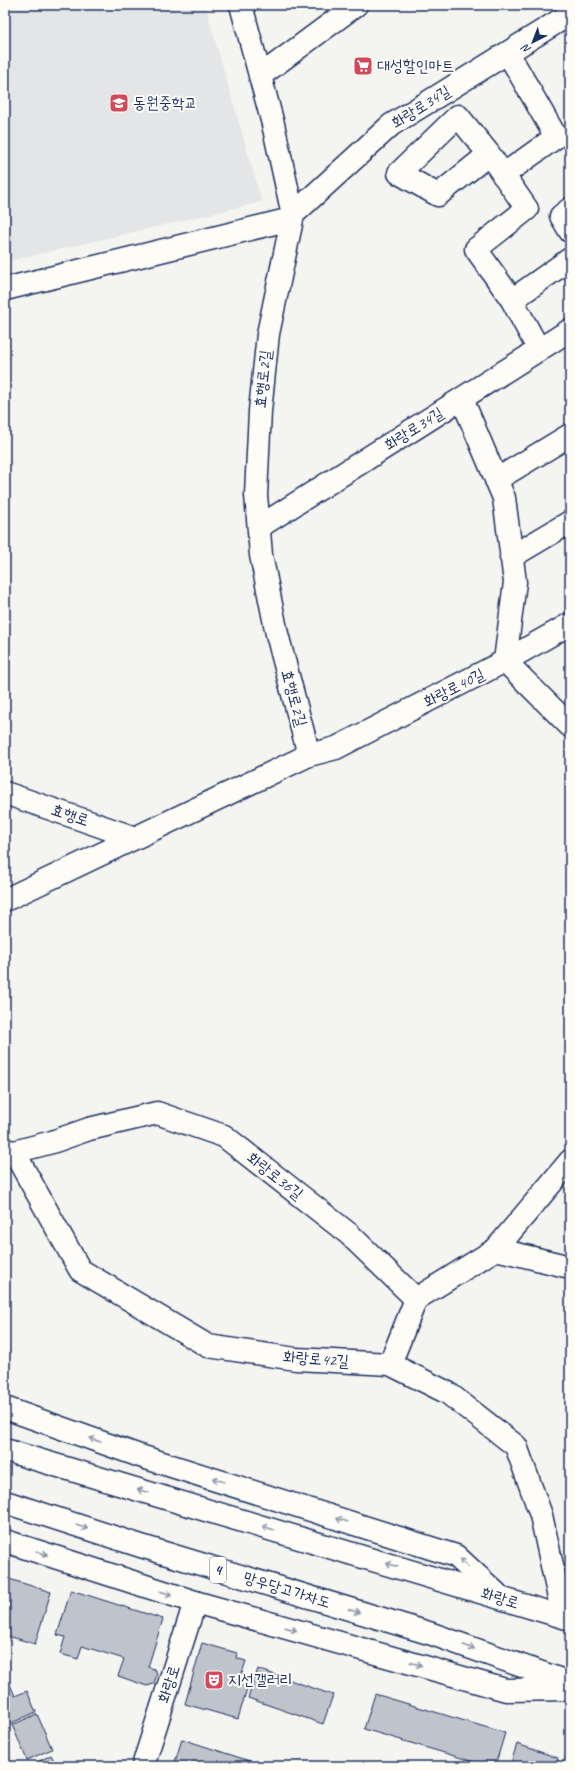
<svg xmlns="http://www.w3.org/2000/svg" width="575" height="1771" viewBox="0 0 575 1771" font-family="Caveat,'Poor Story',sans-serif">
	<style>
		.built { fill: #e4e5e6 }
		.building { fill: #bfc3cc; stroke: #1b2f5e }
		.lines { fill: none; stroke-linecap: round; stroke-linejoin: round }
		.minor-casing { stroke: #1b2f5e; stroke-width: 25 }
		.major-casing { stroke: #1b2f5e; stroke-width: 25 }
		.path { stroke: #1b2f5e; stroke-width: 2.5; stroke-dasharray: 1 3; stroke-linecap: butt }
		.minor { stroke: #fdfcf7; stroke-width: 22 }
		.major { stroke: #fdfcf7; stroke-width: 22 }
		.oneway { stroke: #8c96aa }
		.labels { text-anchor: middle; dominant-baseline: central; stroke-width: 4; stroke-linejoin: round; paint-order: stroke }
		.shield { fill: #fdfcf7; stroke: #5f6c8c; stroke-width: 1 }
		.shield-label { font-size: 15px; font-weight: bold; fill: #1b2f5e }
		.poi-label { font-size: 16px; fill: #1b2f5e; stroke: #fdfcf7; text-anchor: start }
		.street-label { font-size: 16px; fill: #1b2f5e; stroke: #fdfcf7 }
	</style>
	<rect width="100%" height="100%" fill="#f4f4f1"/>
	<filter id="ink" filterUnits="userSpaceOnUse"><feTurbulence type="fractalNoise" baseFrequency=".025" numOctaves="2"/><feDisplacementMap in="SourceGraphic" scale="8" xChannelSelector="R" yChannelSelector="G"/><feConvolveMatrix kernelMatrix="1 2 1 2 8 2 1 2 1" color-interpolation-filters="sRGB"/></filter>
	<g filter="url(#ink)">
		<path class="built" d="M5,5H205L262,202L5,262Z"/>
		<path class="building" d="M6,1578L51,1592L35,1644L5,1635Z
			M71,1590L163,1619L148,1667L154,1669L157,1673L154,1684L147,1686L118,1676L124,1659L82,1646L78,1659L60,1654L65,1637L57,1635Z
			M202,1643L237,1653L236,1658L246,1661L239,1682L248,1685L238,1719L185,1704Z
			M258,1669L333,1695L323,1724L248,1698Z
			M5,1673L15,1696L27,1691L36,1712L5,1726Z
			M375,1694L505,1733L495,1766H488L364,1729Z
			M37,1714L52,1749L27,1760L12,1725Z
			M182,1739L265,1766L174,1765Z
			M517,1744L558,1758L556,1766H510Z
			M51,1755L57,1766H30Z"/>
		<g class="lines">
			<defs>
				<path id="minor" d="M241,5L273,124L293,215L268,334L260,411L256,495L261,555L277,634L309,755
					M260,76L356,5
					M489,154L458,116L399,173L438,195L489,154L527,209L476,249L512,300
					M503,175L556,137L508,53
					M570,209L561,216L570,231
					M5,289L287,220L391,125L570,14
					M539,350L512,300L570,259
					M462,399L504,498L515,582L505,661L570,726
					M496,480L570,435
					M259,527L570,330
					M511,557L570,522
					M5,793L135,838
					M5,900L309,755L336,748L505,661L570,624
					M5,1150L14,1152L80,1270L208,1346L296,1359L390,1364L448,1393L516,1446L541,1515L563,1616
					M14,1152L52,1142L89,1129L157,1113L224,1136L349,1234L416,1299
					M496,1249L570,1161
					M416,1299L496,1249L570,1267
					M390,1364L416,1299
					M143,1766L195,1602"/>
				<path id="major" d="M5,1408L140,1456L456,1556L497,1594
					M5,1450L570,1619
					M5,1502L141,1546L432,1634L570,1683
					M5,1541L195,1602L506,1690L570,1689"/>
			</defs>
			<use href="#minor" class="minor-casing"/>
			<use href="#major" class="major-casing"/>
			<path class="path" d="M563,1766L570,1742"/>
			<use href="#minor" class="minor"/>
			<use href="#major" class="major"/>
		</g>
		<defs><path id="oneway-shaft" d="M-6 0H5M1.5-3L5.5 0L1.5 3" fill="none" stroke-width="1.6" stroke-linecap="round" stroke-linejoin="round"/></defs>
		<g class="oneway">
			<use href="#oneway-shaft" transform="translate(95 1440) rotate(-161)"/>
			<use href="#oneway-shaft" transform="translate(218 1480) rotate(-162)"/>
			<use href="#oneway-shaft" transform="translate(143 1491) rotate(-163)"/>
			<use href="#oneway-shaft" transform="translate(342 1520) rotate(-162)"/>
			<use href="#oneway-shaft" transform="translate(82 1527) rotate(18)"/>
			<use href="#oneway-shaft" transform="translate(268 1528) rotate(-163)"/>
			<use href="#oneway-shaft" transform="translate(42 1553) rotate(18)"/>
			<use href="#oneway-shaft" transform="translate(464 1563) rotate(-137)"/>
			<use href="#oneway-shaft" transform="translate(392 1565) rotate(-163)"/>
			<use href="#oneway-shaft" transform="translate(166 1593) rotate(17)"/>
			<use href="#oneway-shaft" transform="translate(354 1611) rotate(17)"/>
			<use href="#oneway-shaft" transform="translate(291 1629) rotate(16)"/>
			<use href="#oneway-shaft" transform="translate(469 1647) rotate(20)"/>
			<use href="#oneway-shaft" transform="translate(416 1664) rotate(16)"/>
		</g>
	</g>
	<defs>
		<symbol id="supermarket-square" viewBox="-11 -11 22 22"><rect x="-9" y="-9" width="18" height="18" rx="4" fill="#d1495b" stroke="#fdfcf7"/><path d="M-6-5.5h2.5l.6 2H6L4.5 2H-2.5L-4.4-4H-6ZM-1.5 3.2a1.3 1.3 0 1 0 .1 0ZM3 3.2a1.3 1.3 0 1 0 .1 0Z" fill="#fff"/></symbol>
		<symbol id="school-square" viewBox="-11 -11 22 22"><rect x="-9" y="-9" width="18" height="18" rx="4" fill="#d1495b" stroke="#fdfcf7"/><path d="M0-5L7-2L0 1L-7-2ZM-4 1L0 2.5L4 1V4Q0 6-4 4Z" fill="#fff"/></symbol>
		<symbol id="theatre-square" viewBox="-11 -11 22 22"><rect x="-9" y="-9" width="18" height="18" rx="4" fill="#d1495b" stroke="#fdfcf7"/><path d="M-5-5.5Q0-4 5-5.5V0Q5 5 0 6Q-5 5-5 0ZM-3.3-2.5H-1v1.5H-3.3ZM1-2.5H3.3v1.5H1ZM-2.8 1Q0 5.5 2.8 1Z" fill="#fff"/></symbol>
	</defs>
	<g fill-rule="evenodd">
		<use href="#supermarket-square" x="352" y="55" width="22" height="22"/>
		<use href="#school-square" x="108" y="92" width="22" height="22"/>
		<use href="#theatre-square" x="203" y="1669" width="22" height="22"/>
	</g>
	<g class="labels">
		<rect class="shield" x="210" y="1557" width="16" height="26" rx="3"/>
		<g class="shield-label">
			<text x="218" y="1570">4</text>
		</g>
		<g class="poi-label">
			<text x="377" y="66">대성할인마트</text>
			<text x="133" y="103">동원중학교</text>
			<text x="228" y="1680">지선갤러리</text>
		</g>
		<g class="street-label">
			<text transform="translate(421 107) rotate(-32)">화랑로34길</text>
			<text transform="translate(263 379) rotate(-84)">효행로2길</text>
			<text transform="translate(414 429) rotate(-32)">화랑로34길</text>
			<text transform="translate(454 688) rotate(-27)">화랑로40길</text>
			<text transform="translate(294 698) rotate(75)">효행로2길</text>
			<text transform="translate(70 815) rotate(19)">효행로</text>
			<text transform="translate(275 1176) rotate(38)">화랑로36길</text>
			<text transform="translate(316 1359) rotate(4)">화랑로42길</text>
			<text transform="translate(287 1590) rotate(17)">망우당고가차도</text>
			<text transform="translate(500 1598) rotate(17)">화랑로</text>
			<text transform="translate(169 1684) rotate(-72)">화랑로</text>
		</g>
	</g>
	<rect width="575" height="1771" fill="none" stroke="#fdfcf7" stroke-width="20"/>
	<rect x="10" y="10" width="555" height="1751" fill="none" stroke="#1b2f5e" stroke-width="1.5" filter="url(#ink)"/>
	<g transform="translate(533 42) rotate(222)" stroke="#fdfcf7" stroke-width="3" paint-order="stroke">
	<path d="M0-3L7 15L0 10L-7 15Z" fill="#1b2f5e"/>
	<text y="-6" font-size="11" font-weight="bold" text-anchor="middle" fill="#1b2f5e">N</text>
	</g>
</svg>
